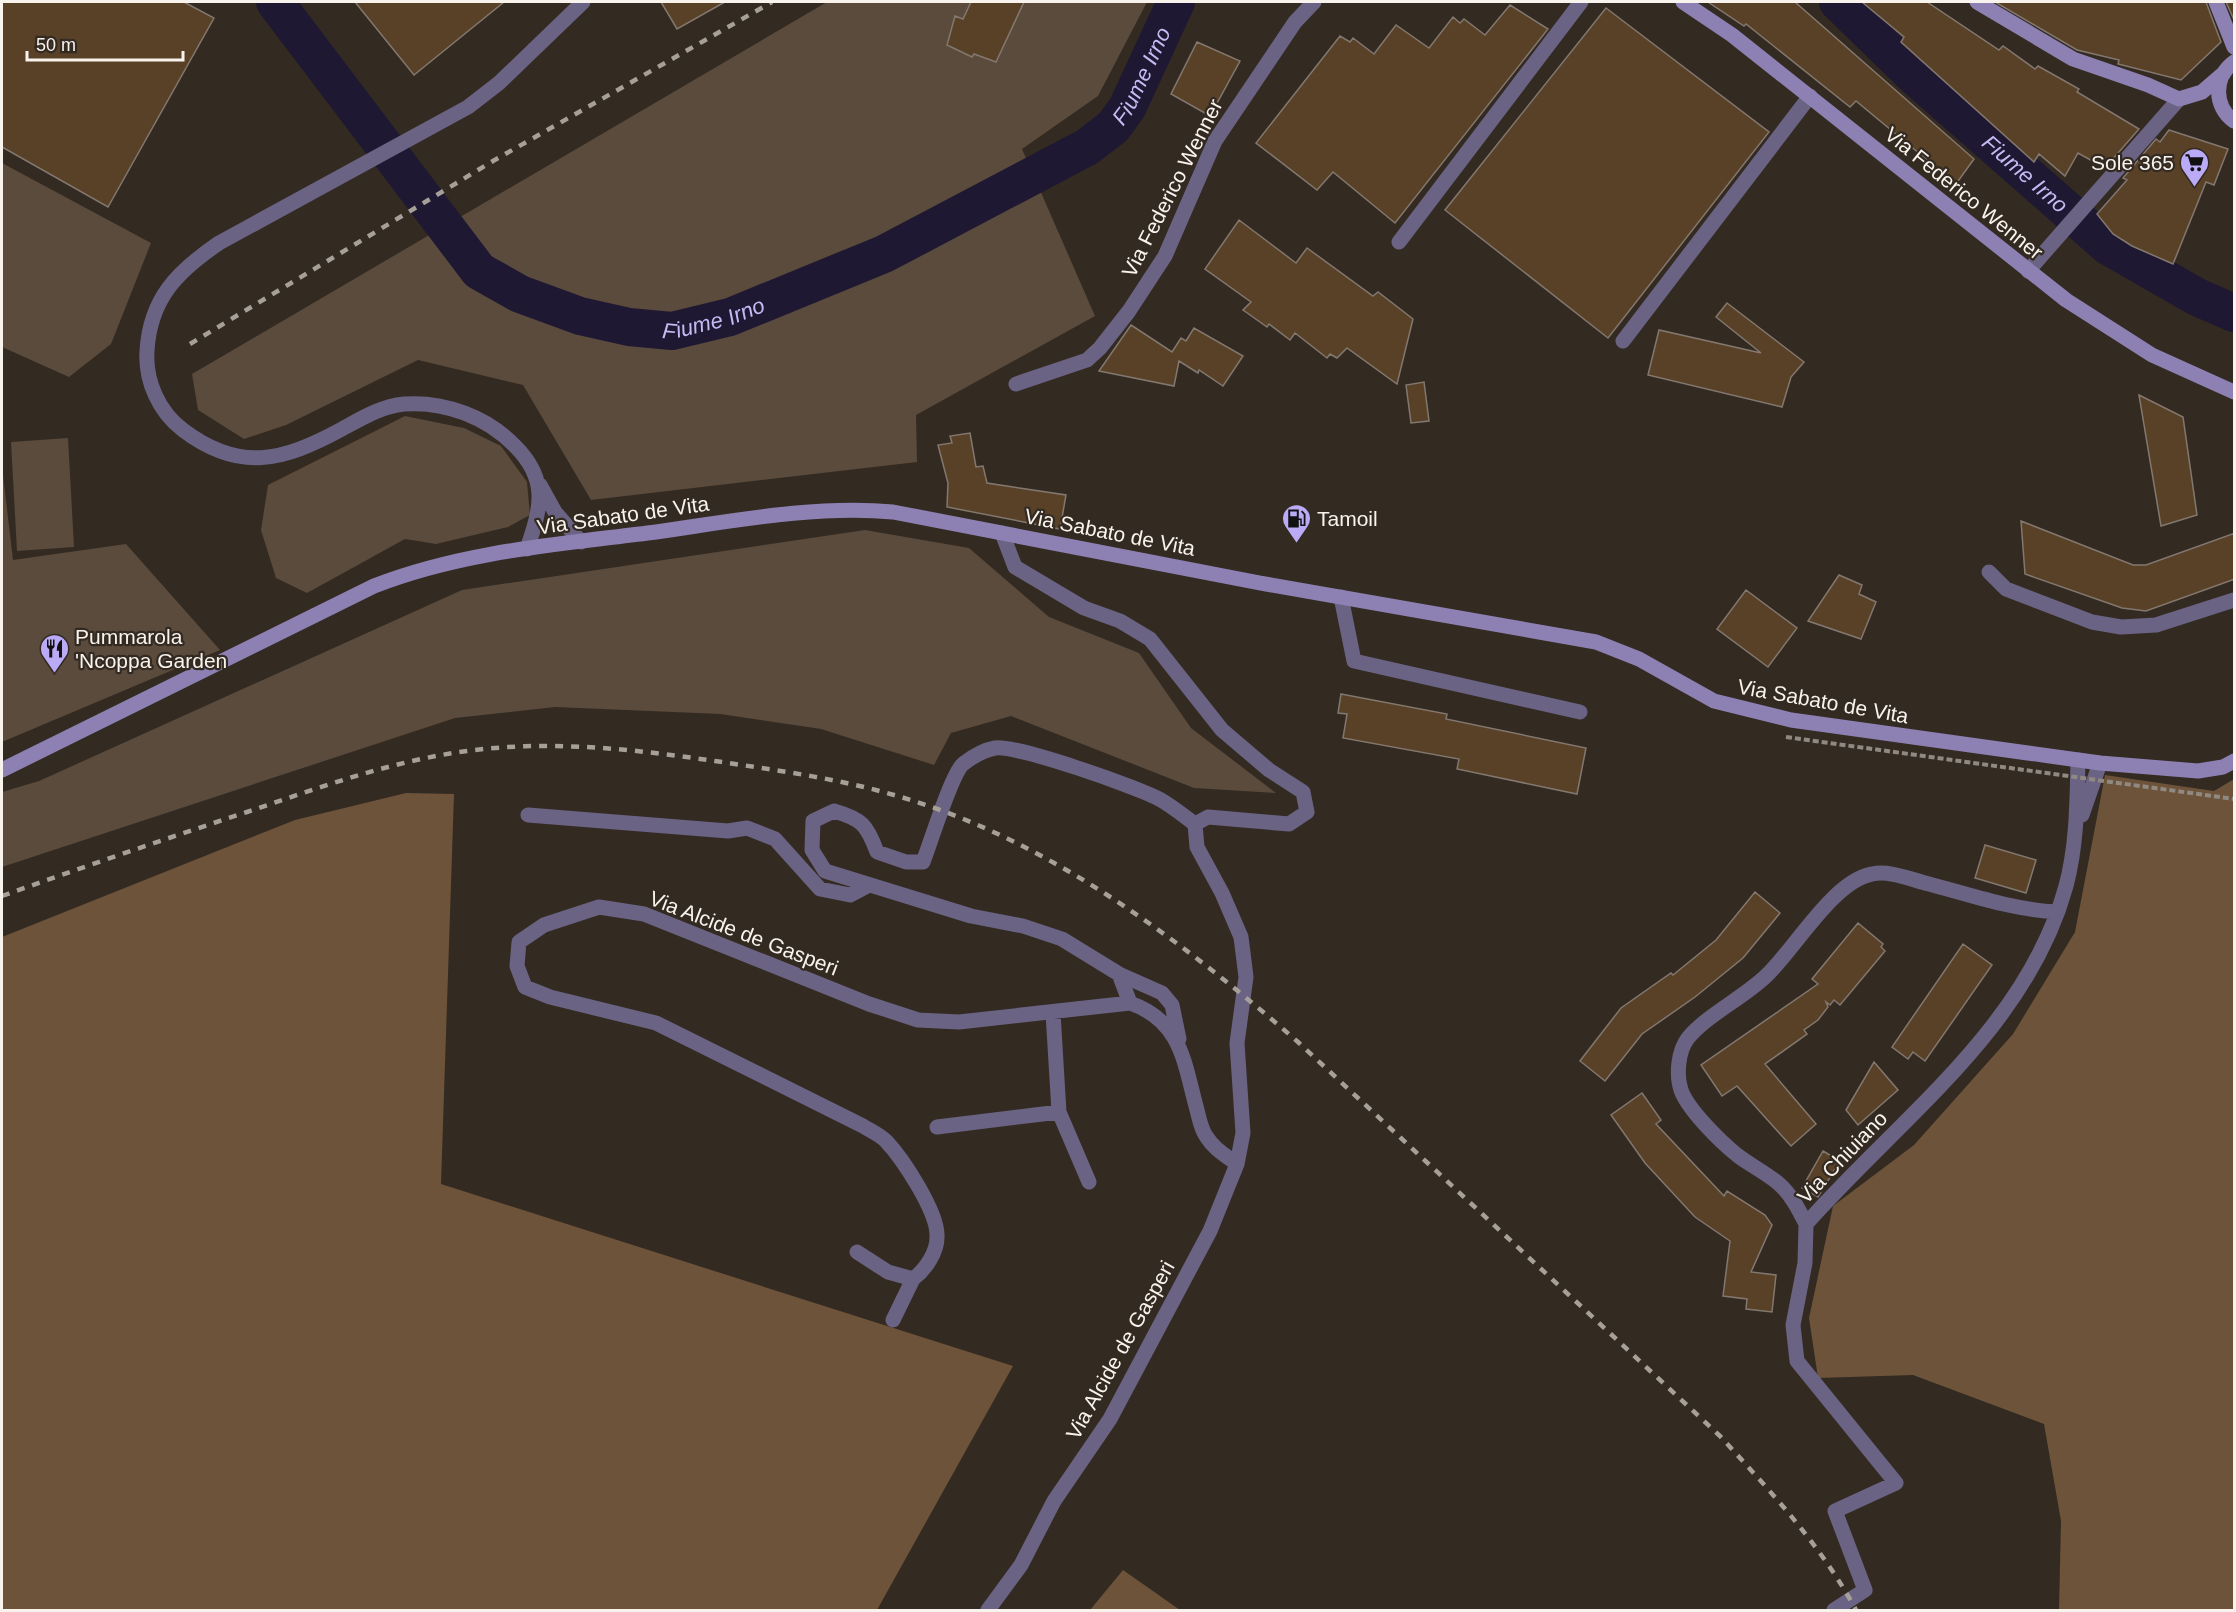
<svg xmlns="http://www.w3.org/2000/svg" width="2236" height="1612" viewBox="0 0 2236 1612" font-family="Helvetica,sans-serif">
	<style>
		.green { fill: #5a4b3c }
		.forest { fill: #6c533a }
		.lines { fill: none; stroke-linecap: round; stroke-linejoin: round }
		.river { stroke: #1f1832; stroke-width: 38 }
		.building { fill: #594128; stroke: #83786f; stroke-width: 1.5 }
		.street { stroke: #6a6383; stroke-width: 15 }
		.secondary { stroke: #8d81b3; stroke-width: 15 }
		.rail { stroke: #a7a099; stroke-width: 4.5; stroke-dasharray: 8 8; stroke-linecap: butt }
		.path-bridge { stroke: #908982; stroke-width: 4; stroke-dasharray: 6 3; stroke-linecap: butt }
		.labels { text-anchor: middle; dominant-baseline: central; stroke-width: 4.5; stroke-linejoin: round; paint-order: stroke }
		.poi-label { font-size: 21px; fill: #f9f3ed; stroke: #332a22; text-anchor: start }
		.street-label { font-size: 21px; fill: #f9f3ed; stroke: #332a22 }
		.water-label { font-size: 22px; font-style: italic; fill: #c6baf3; stroke: #332a22 }
	</style>
	<rect width="100%" height="100%" fill="#332a22"/>
	<path class="green" d="M827,2H1147L1098,96L1022,149L1095,316L916,415L917,462L591,500L523,385L418,360L286,425L244,439L198,410L192,374Z
		M2,163L151,243L111,344L69,377L2,347Z
		M405,416L464,428L501,446L527,482L530,515L508,527L436,544L405,539L307,593L276,578L261,530L268,485Z
		M68,438L74,547L17,551L11,442Z
		M3,475L13,560L126,544L220,650L2,742Z
		M865,530L969,548L1049,617L1139,653L1191,728L1276,793L1194,788L1011,716L951,733L934,765L821,729L720,714L555,707L455,718L2,867V792L39,781L462,590Z"/>
	<path class="forest" d="M2105,775L2214,791L2234,779V1610H2059L2061,1521L2044,1424L1913,1375L1818,1378L1809,1318L1833,1206L1914,1145L2013,1034L2075,932Z
		M406,793L454,794L441,1184L1013,1366L877,1610H2V937L295,820Z
		M1123,1570L1180,1610H1090Z"/>
	<g class="lines">
		<g class="river">
			<path id="s1" d="M275,2L479,271L520,294L580,316L629,327L672,331L730,317L884,254L1087,147L1113,127L1127,108L1176,2"/>
			<path id="s2" d="M1838,2L1912,74L2108,246L2197,297L2234,313"/>
		</g>
	</g>
	<path class="building" d="M2,2H184L214,18L108,207L2,147Z
		M355,2H504L414,75Z
		M661,2H725L677,29Z
		M971,2H1024L996,62L974,54L972,57L947,45L955,16L963,19Z
		M1708,2H1795L1974,159L1956,184L1856,101L1850,107L1746,24L1744,26Z
		M1862,2H1927L1999,50L2003,46L2035,69L2038,66L2079,89L2077,92L2139,129L2105,168L2078,153L2065,176L2039,154L2034,162L1901,42L1904,37Z
		M1995,2H2206L2221,42L2181,80L2118,64L2119,60L2077,50Z
		M2226,2H2235V22Z
		M1510,5L1548,29L1395,223L1333,172L1317,190L1256,143L1340,36L1350,42L1353,38L1374,54L1396,25L1429,48L1453,17L1460,23L1464,19L1485,35Z
		M1606,8L1769,132L1608,338L1445,210Z
		M1197,42L1240,61L1210,116L1171,94Z
		M2169,130L2228,149L2214,185L2206,182L2173,264L2132,246L2113,234L2097,214L2127,180L2123,178L2156,139L2160,142Z
		M1239,220L1296,263L1307,248L1373,296L1378,292L1413,319L1397,384L1347,348L1337,358L1330,354L1327,358L1295,333L1290,340L1269,324L1267,327L1243,310L1251,302L1205,269Z
		M1727,303L1804,362L1791,377L1782,407L1648,375L1659,330L1761,353L1716,317Z
		M1131,325L1172,352L1181,338L1186,341L1194,328L1243,356L1223,386L1199,370L1198,373L1179,361L1174,386L1099,371Z
		M1424,382L1429,421L1411,423L1406,385Z
		M2139,395L2183,417L2197,515L2161,526Z
		M970,433L976,467L983,466L987,483L1066,495L1060,529L947,507L948,483L938,445L952,443L950,436Z
		M2021,521L2133,565H2146L2235,533V579L2146,611L2122,608L2025,574Z
		M1839,575L1862,585L1859,594L1876,602L1861,639L1808,621Z
		M1746,590L1797,628L1768,667L1717,629Z
		M1341,694L1447,714L1446,719L1586,748L1577,794L1457,769L1459,759L1343,738L1347,714L1338,713Z
		M1985,845L2036,860L2026,893L1975,878Z
		M1755,892L1780,913L1743,958L1695,997L1642,1034L1605,1081L1580,1061L1621,1008L1671,973L1673,975L1716,940Z
		M1858,923L1883,944L1881,947L1885,951L1840,1005L1834,1000L1830,1005L1826,1002L1828,1007L1818,1020L1804,1030L1807,1034L1765,1064L1816,1124L1791,1146L1737,1086L1722,1096L1701,1065L1818,984L1812,979Z
		M1963,944L1992,965L1925,1061L1913,1052L1908,1059L1892,1047Z
		M1874,1062L1898,1090L1858,1125L1846,1110Z
		M1642,1093L1661,1120L1656,1124L1724,1196L1727,1191L1765,1215L1772,1225L1751,1272L1776,1275L1772,1312L1746,1309L1747,1299L1723,1296L1730,1241L1695,1217L1645,1163L1611,1115Z
		M1823,1151L1840,1161L1818,1197L1802,1188Z"/>
	<g class="lines">
		<path class="street" d="M1399,242L1581,2
			M2028,271L2179,99
			M1623,341L1810,96
			M1016,384L1087,360L1100,348L1129,311L1165,256L1215,141L1295,22L1314,2
			M540,485L555,512L581,542
			M527,549C541,508 549,480 515,446C487,417 445,401 404,404C382,406 362,418 342,429C283,461 240,473 183,430C159,412 145,381 147,351C150,298 178,271 219,243L468,107L499,83L583,2
			M1989,572L2006,589L2092,622L2121,627L2156,625L2234,600
			M1341,597L1354,661L1580,712
			M528,815L728,831L747,828L775,839L820,889L850,895L869,885
			M2082,815L2100,763
			M1119,974L1162,993L1172,1005L1179,1039
			M1130,1003L1119,974L1062,939L1023,926L971,916L825,871L812,850L813,821L834,811C862,819 867,825 877,852L906,862H923C931,842 951,775 963,764C972,757 984,750 995,748C1015,744 1140,788 1161,800C1173,807 1184,816 1195,824
			M1053,1013L1059,1112L1089,1182
			M937,1127L1059,1112
			M1806,1224C1799,1210 1791,1194 1778,1183C1766,1173 1750,1165 1737,1155C1721,1142 1688,1110 1681,1090C1676,1075 1678,1051 1688,1038C1707,1015 1743,998 1766,976C1794,950 1833,881 1872,874C1890,870 1912,880 1929,884C1971,895 2014,910 2057,912
			M857,1252L888,1272L913,1279C925,1270 938,1252 937,1235C937,1211 903,1159 886,1141C880,1135 871,1131 863,1126L656,1023L550,997L525,987L517,966L519,942L544,925L599,907L644,914L869,1004L918,1020L959,1022L1130,1003C1182,1021 1184,1063 1197,1110C1199,1118 1201,1129 1206,1136C1214,1149 1225,1155 1237,1164
			M893,1320L913,1279
			M988,1610L1021,1565L1054,1501L1110,1419L1210,1231L1237,1164L1243,1133L1237,1043L1246,977L1241,937L1222,893L1197,847L1195,824L1208,817L1289,824L1307,812L1303,792L1269,770L1222,730L1150,639L1120,621L1084,608L1015,567L1002,533
			M1834,1610L1865,1590L1835,1511L1896,1483L1797,1361L1793,1325L1805,1263L1806,1224C1900,1118 2027,1028 2066,886C2077,845 2077,802 2078,760"/>
		<path class="secondary" d="M1683,2L1732,35L2066,300L2152,355L2234,392
			M1977,2L2073,59L2148,85L2179,99L2202,92L2224,73
			M2216,2L2234,47
			M2234,62C2213,77 2214,107 2234,121
			M2,770L374,586C463,551 562,544 656,532C733,521 815,505 893,512L1260,583L1596,642L1639,659L1714,701L1791,720L2100,763L2198,771L2223,767L2234,761"/>
		<path class="rail" d="M190,344L493,161L772,2
			M2,896C83,867 165,839 247,812C324,786 402,757 484,749C561,741 639,750 715,761C774,770 836,778 894,795C1046,838 1180,939 1298,1042L1720,1436C1770,1491 1821,1545 1856,1610"/>
		<path class="path-bridge" d="M1786,737L2234,799"/>
	</g>
	<defs>
		<symbol id="supermarket-pin" viewBox="-11 -11 22 30"><path d="M0 17L-7.5 6A9.5 9.5 0 1 1 7.5 6Z" fill="#bbaaf6" stroke="#332a22"/><path d="M-6-5.5h2.5l.6 2H6L4.5 2H-2.5L-4.4-4H-6ZM-1.5 3.2a1.3 1.3 0 1 0 .1 0ZM3 3.2a1.3 1.3 0 1 0 .1 0Z" fill="#111"/></symbol>
		<symbol id="fuel-pin" viewBox="-11 -11 22 30"><path d="M0 17L-7.5 6A9.5 9.5 0 1 1 7.5 6Z" fill="#bbaaf6" stroke="#332a22"/><path d="M-5.5-6h7V0h2V4h1.3V-2.5L3-4.5l.8-.8L6-3V5H2.5V1h-1V6h-7ZM-4.2-4.7v3.2H.2V-4.7Z" fill="#111"/></symbol>
		<symbol id="restaurant-pin" viewBox="-11 -11 22 30"><path d="M0 17L-7.5 6A9.5 9.5 0 1 1 7.5 6Z" fill="#bbaaf6" stroke="#332a22"/><path d="M-5-6h1v4h1v-4h1v4h1v-4h1v5L-1.5 .5V6h-2V.5L-5-1ZM5-6V6H3V1.5H1.5Q1.5-4 5-6Z" fill="#111"/></symbol>
	</defs>
	<g fill-rule="evenodd">
		<use href="#supermarket-pin" x="2178" y="146" width="33" height="45"/>
		<use href="#fuel-pin" x="1280" y="502" width="33" height="45"/>
		<use href="#restaurant-pin" x="38" y="632" width="33" height="45"/>
	</g>
	<g class="labels">
		<g class="poi-label">
			<text x="2174" y="162" text-anchor="end">Sole 365</text>
			<text x="1317" y="518">Tamoil</text>
			<text x="75" y="636">Pummarola<tspan x="75" dy="24">'Ncoppa Garden</tspan></text>
		</g>
		<g class="street-label">
			<text transform="translate(1172 188) rotate(-63)">Via Federico Wenner</text>
			<text transform="translate(1964 193) rotate(39)">Via Federico Wenner</text>
			<text transform="translate(623 515) rotate(-8)">Via Sabato de Vita</text>
			<text transform="translate(1110 532) rotate(11)">Via Sabato de Vita</text>
			<text transform="translate(1823 701) rotate(10)">Via Sabato de Vita</text>
			<text transform="translate(744 933) rotate(21)">Via Alcide de Gasperi</text>
			<text transform="translate(1842 1157) rotate(-46)">Via Chiuiano</text>
			<text transform="translate(1120 1350) rotate(-61)">Via Alcide de Gasperi</text>
		</g>
		<g class="water-label">
			<text stroke="none"><textPath href="#s1" startOffset="1089">Fiume Irno</textPath></text>
			<text stroke="none"><textPath href="#s2" startOffset="254">Fiume Irno</textPath></text>
			<text stroke="none"><textPath href="#s1" startOffset="585">Fiume Irno</textPath></text>
		</g>
	</g>
	<rect width="2236" height="1612" fill="none" stroke="#f9f3ed" stroke-width="6"/>
	<path d="M27 51v9h156v-9" fill="none" stroke="#f9f3ed" stroke-width="3"/>
	<text x="36" y="51" font-size="18" fill="#f9f3ed" stroke="#332a22" stroke-width="4.5" paint-order="stroke">50 m</text>
</svg>
